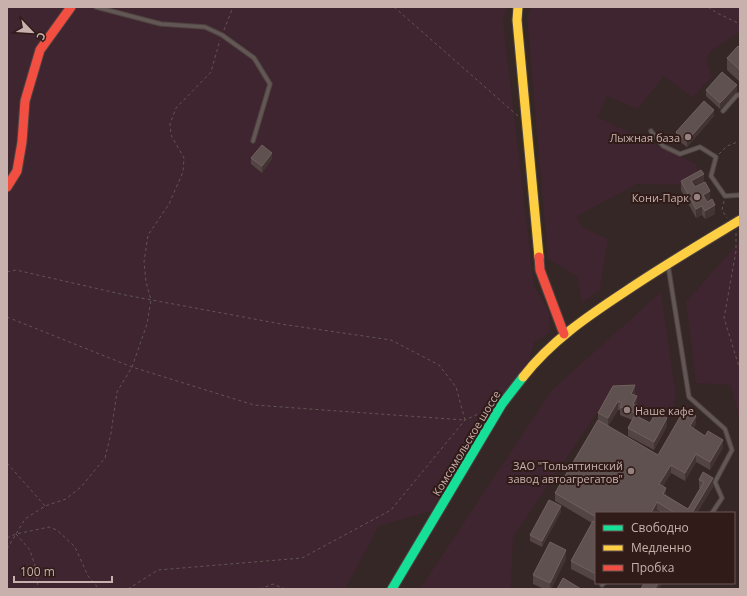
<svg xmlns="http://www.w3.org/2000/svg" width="747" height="596" viewBox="0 0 747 596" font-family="'Open Sans',sans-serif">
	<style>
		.green { fill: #3f252f }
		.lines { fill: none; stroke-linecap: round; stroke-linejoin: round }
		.lane-casing { stroke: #4d4240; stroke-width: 5.5 }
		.fast-casing { stroke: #4e423f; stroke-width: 11 }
		.slow-casing { stroke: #4e423f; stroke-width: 11 }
		.jam-casing { stroke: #4e423f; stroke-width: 11 }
		.path { stroke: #625554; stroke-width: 1; stroke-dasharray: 3 3; stroke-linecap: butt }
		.lane { stroke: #635755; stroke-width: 3.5 }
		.fast { stroke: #16e098; stroke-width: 9 }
		.slow { stroke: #ffcf43; stroke-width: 9 }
		.jam { stroke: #f24e42; stroke-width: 9 }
		.wall { fill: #534544 }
		.shaded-wall { fill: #423433 }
		.building { fill: #5f514f; stroke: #70605e }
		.poi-dot { fill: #95817d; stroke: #301b18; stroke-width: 1.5 }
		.labels { text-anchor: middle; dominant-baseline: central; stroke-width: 4; stroke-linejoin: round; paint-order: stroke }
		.poi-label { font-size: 11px; fill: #c8b1ad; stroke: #301b18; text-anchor: end }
		.street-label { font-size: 11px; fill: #c8b1ad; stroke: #301b18 }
	</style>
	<rect width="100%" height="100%" fill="#352725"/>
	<path class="green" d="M7,7H507L503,21L534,286L549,311V333L534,343L529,360L479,428L431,511L379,526L345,589H7Z
		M531,7H740V32L712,50L706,58L712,76L693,98L664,76L638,109L607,96L598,117L696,164L697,174L689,185L637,184L577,216L582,227L608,239L600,290L582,303L577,276L548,259L527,18Z
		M740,241V420L731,385L696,383L686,302Z
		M661,292L676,396L670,418L605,401L513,537L511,589H420L552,390Z"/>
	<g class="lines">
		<defs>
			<path id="lane" d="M96,7L161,24L205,27L222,35L254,58L270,84L253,141
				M723,111L737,95H740
				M651,131L663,146L680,154L700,147L716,157L711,176L725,196L740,195
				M668,265L689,397L725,429L732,450L715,482L722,498L712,513
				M602,585L604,583"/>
			<path id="fast" d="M392,589L502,404L523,377"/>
			<path id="slow" d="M518,7L517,20L539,257
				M523,377C551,341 588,316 626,291C663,266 702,243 740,220"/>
			<path id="jam" d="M7,187L17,171L22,142L25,101L40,50L71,7
				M539,257L540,270L564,334"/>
		</defs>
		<use href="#lane" class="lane-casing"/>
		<use href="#fast" class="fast-casing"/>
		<use href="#slow" class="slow-casing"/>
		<use href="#jam" class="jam-casing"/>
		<path class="path" d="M394,7L518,116
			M708,7L717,13L740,24
			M224,30L233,7
			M719,154L727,146L740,141
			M724,201L722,210L727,218
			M736,233V251L724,318L740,370
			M7,272L16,270L125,295L281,324L391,340L439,365L456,387L465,420
			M7,317L132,367L254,405L464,420
			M7,463L45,506
			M16,534L30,550L36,569L38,589
			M7,538L16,534L49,527L57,530L75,547L88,576L99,589
			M7,549L25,519L45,506L66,499L81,487L105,458L111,433L117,392L132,367L147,324L151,300L146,282L144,262L148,235L169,204L183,172L184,158L171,135L170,124L176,108L211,72L220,40
			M128,589L158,570L302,558L391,510L465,420L487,410
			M260,589L273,584L285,589"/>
		<use href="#lane" class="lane"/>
		<use href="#fast" class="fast"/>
		<use href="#slow" class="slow"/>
		<use href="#jam" class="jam"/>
	</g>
	<path class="wall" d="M740,48V82L727,70V58Z
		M706,90L737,91L720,109L706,96Z
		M714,116L687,147L676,139V132Z
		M251,158L272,159L262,173L251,164Z
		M681,181L704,182L695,187L710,199L706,201L715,214L705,219L702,215L696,218L681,190Z
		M613,386L635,393L634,395L637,404L636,406L641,416L640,418L650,423L667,426L654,450L628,436V428L632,420L620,415V410H618L608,426L658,455L696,424L693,429L723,448L710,470L696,462L685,481L671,473L663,486L666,495L688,509L700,488H699V480L713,487L697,513H662L657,510L656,513H596V582L571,569V561L592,523L555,501V493L598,420V413Z
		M561,512L542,547L530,541V535Z
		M566,559L551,589H544L533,584V575Z"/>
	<path class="shaded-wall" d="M737,85V91L720,109V103Z
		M714,110V116L687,147V141Z
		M272,153V159L262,173V166Z
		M704,174V182L691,189V181Z
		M710,191V199L703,203V195Z
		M715,205V214L705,219V211Z
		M702,206V215L696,218V209Z
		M635,385V393L631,402V394Z
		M637,396V404L633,413V404Z
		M618,401V410L608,426V418Z
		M641,408V416L638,423V414Z
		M696,416V424L690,435V426Z
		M667,418V426L654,450V442Z
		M723,440V448L710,470V462Z
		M696,454V462L685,481V473Z
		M671,465V473L659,492V484Z
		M713,478V487L697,513H692Z
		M666,488V496L663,494Z
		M657,502V510L656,513H651Z
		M561,506V512L542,547V541Z
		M566,550V559L551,589H550V583Z
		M658,583H662L659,589H655Z"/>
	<path class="building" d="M738,46L740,48V70L727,58Z
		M722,72L737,85L720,103L706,90Z
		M704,101L714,110L687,141L676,132Z
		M262,145L272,153L262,166L251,158Z
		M701,170L704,174L691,181L695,187L705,182L710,191L703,195L707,202L712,199L715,205L705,211L702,206L696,209L681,181Z
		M635,385L631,394L637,396L633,404L641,408L638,414L620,407L622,403L618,401L608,418L598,413L613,386Z
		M684,410L696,416L690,426L705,436L708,431L723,440L710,462L696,454L685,473L671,465L659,484L666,488L663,494L688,509L704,482L699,480L703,472L713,478L692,513H675L657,502L651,513H596V517L555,493L598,420L658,455Z
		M656,412L667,418L654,442L628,428L635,415L650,423Z
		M549,500L561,506L542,541L530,535Z
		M593,521L596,523V574L571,561Z
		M550,542L566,550L550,583L533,575Z
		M563,578L581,589H557Z
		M644,583H658L655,589H641Z"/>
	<g class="poi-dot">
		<circle cx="688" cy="137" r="4"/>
		<circle cx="697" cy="197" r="4"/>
		<circle cx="627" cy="410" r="4"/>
		<circle cx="631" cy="471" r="4"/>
	</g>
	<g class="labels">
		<g class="poi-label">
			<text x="680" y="137">Лыжная база</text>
			<text x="689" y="197">Кони-Парк</text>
			<text x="635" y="410" text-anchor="start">Наше кафе</text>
			<text x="623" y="465">ЗАО "Тольяттинский<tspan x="623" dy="13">завод автоагрегатов"</tspan></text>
		</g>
		<g class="street-label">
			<text transform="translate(466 443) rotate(-59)">Комсомольское шоссе</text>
		</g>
	</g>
	<rect width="747" height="596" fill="none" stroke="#c8b1ad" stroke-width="16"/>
	<rect x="595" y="512" width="140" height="72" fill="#301b18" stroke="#6d5754"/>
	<rect x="603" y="525" width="20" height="6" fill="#16e098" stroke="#6d5754"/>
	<text x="631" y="532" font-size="12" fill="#c8b1ad">Свободно</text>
	<rect x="603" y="545" width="20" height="6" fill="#ffcf43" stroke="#6d5754"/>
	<text x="631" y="552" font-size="12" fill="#c8b1ad">Медленно</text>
	<rect x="603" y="565" width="20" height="6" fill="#f24e42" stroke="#6d5754"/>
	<text x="631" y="572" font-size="12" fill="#c8b1ad">Пробка</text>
	<g transform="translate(32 32) rotate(115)" stroke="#301b18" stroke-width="3" paint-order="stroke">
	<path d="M0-3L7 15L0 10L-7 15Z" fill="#c8b1ad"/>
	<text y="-6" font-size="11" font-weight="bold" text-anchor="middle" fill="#c8b1ad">С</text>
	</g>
	<path d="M14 576v6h98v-6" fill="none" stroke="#c8b1ad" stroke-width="2"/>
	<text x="20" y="576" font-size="12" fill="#c8b1ad" stroke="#301b18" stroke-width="3" paint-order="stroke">100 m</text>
</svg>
